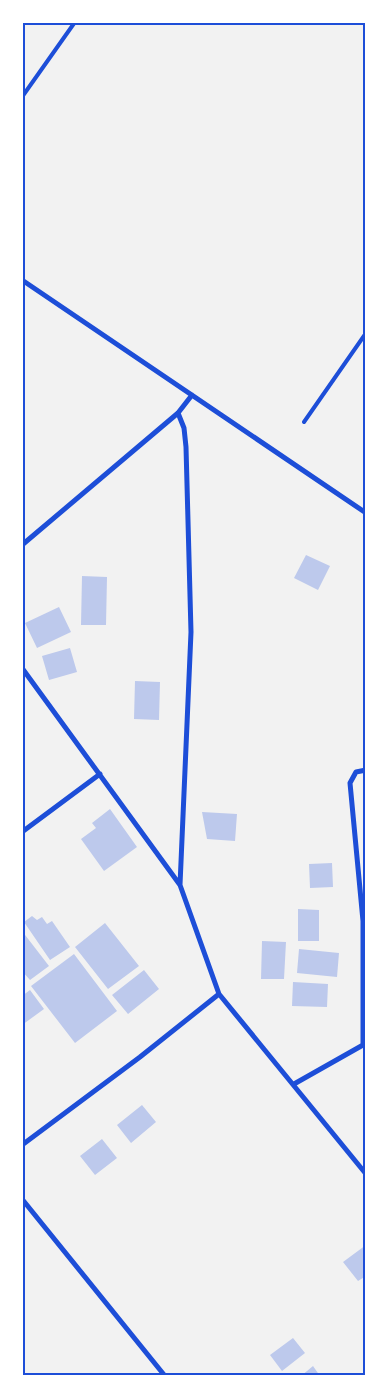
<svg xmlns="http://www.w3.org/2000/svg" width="388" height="1398" viewBox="0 0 388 1398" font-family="'Times New Roman',serif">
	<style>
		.building { fill: #bdc9ec }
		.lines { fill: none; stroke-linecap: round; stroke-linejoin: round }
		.service { stroke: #1d4ed8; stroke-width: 4 }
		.minor { stroke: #1d4ed8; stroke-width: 5 }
		.neatline { fill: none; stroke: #1d4ed8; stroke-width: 2 }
	</style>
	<rect width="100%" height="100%" fill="#f2f2f2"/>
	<path class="building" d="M306,555L330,566L318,590L294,578Z
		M82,576L107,577L106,625H81Z
		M59,607L71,632L37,648L25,623Z
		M70,648L77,672L49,680L42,656Z
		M135,681L160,682L159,720L134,719Z
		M110,809L137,847L104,871L81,839L96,828L92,823Z
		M202,812L237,814L235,841L207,839Z
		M332,863L333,887L310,888L309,864Z
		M298,909L319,910V941H298Z
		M32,916L37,920L42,917L47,924L52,921L70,947L50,960L24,922Z
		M105,923L139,966L108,989L75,947Z
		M22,931L49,966L30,980L22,971Z
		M262,941L286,942L284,979H261Z
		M299,949L339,953L337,977L297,973Z
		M74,954L117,1011L75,1043L31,986Z
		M144,970L159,989L128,1014L112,995Z
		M293,982L328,984L327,1007L292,1006Z
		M30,990L44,1009L22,1025V996Z
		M142,1105L156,1122L131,1143L117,1125Z
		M102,1139L117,1158L95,1175L80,1156Z
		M366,1245V1276L358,1281L343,1262Z
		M293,1338L305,1353L282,1371L270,1355Z
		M313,1366L320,1376H301Z"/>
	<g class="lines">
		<path class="service" d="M22,97L75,22
			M304,422L366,333"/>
		<path class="minor" d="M22,280L366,513
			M178,413L184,428L186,447L191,632L180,885
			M22,545L178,413L192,395
			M22,668L180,885L219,994L366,1174
			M22,832L100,774
			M294,1084L363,1045V921L350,783L356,772L366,770
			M22,1145L140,1057L219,994
			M22,1199L165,1376"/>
	</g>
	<rect width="388" height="1398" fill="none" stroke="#ffffff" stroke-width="48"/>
	<rect x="24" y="24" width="340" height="1350" class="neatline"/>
</svg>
